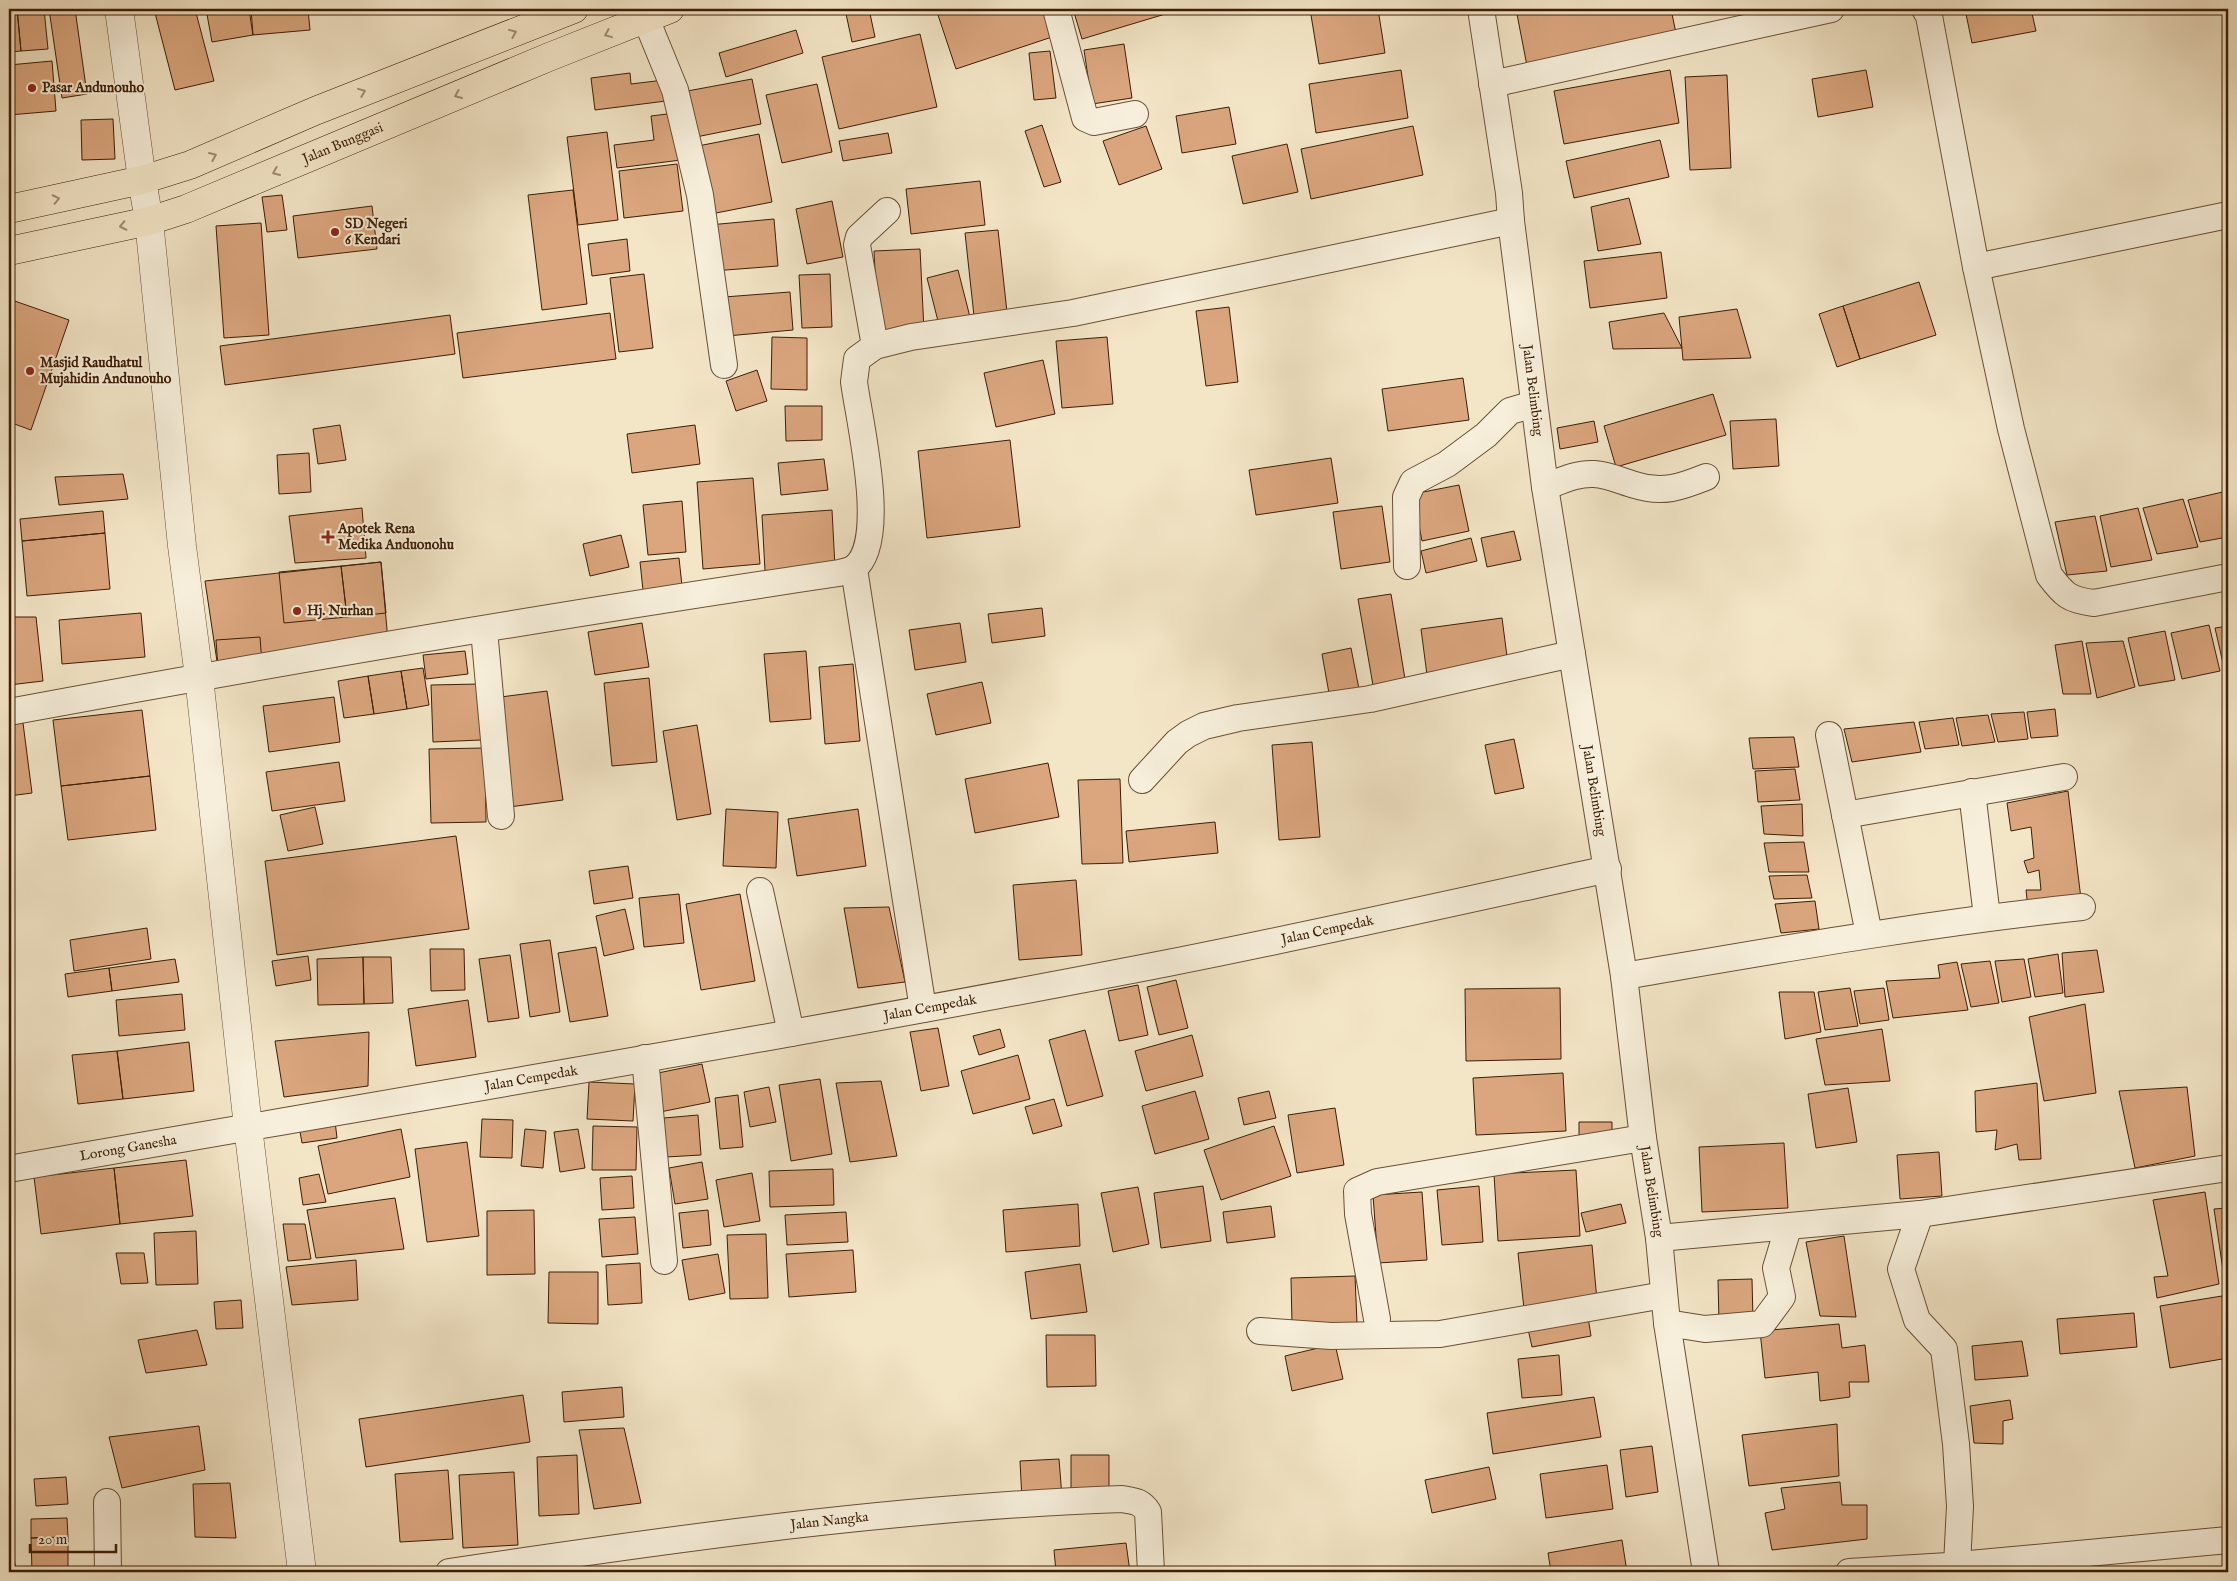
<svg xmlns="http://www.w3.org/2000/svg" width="2237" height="1581" viewBox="0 0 2237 1581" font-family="'IM FELL English',serif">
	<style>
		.building { fill: #dba67e; stroke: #3c1d06 }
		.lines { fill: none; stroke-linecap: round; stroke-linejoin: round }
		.minor-casing { stroke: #6a4f36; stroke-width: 28 }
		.tertiary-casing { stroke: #6a4f36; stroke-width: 29 }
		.trunk-casing { stroke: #3c1d06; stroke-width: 29 }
		.minor { stroke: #f7efdb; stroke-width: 26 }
		.tertiary { stroke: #f7efdb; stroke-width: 28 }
		.trunk { stroke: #f3e6c7; stroke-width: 28 }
		.oneway { stroke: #a18c70 }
		.poi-dot { fill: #8f2418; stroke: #f7efdb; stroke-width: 2 }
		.labels { text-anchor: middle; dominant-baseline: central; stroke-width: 4; stroke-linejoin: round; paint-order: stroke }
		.poi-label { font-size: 14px; font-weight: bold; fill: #3c1d06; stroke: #f7efdb; text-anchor: start }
		.street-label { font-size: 14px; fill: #3c1d06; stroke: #f7efdb }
	</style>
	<rect width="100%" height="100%" fill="#f3e6c7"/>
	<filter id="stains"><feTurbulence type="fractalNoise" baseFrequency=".004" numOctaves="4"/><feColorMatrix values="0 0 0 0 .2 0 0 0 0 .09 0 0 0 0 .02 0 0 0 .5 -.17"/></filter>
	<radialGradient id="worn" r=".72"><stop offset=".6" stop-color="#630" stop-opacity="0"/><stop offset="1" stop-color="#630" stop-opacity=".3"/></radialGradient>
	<path class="building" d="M9,9H17L21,51L9,52Z
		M17,9H44L48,49L21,51Z
		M49,9H75L87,94L62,98Z
		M154,9H195L214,81L175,90Z
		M206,9H249L253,35L212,42Z
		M251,9H308L310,30L253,35Z
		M845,9H869L875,37L852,42Z
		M936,9H1045L1055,36L956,69Z
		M1073,9H1182L1082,39Z
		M1310,9H1378L1385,53L1319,64Z
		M1516,9H1671L1677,38L1527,66Z
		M1965,9H2031L2036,31L1972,43Z
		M796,30L803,53L726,77L719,53Z
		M920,34L937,107L839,129L822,57Z
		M1124,44L1132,98L1092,104L1084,50Z
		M1050,51L1056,98L1034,100L1029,53Z
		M52,61L56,111L9,115V65Z
		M1401,70L1408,118L1316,133L1309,84Z
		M1670,70L1679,123L1564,144L1554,91Z
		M1866,70L1873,107L1818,117L1812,79Z
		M630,73L631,84L664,80L666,101L595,110L591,78Z
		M1727,75L1731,168L1690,170L1685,77Z
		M752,79L761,124L691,138L682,92Z
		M817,84L832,152L782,163L766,95Z
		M1229,107L1236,144L1182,153L1176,116Z
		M675,113L681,160L617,168L614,145L654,140L651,116Z
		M113,119L115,159L82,160L81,120Z
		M1042,125L1061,182L1044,187L1025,131Z
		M1146,126L1162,169L1119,185L1103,141Z
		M1413,126L1423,175L1311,199L1301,149Z
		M607,132L618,220L578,225L567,137Z
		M888,133L892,153L843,161L839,141Z
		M759,134L772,202L711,214L698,146Z
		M1660,140L1669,177L1574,198L1566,161Z
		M1287,144L1298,192L1243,204L1232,156Z
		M677,164L683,211L624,218L619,171Z
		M980,181L985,225L911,234L906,189Z
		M573,190L587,304L542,310L528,195Z
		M282,195L287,230L267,232L262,197Z
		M1629,198L1641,244L1598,251L1591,207Z
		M832,201L843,257L807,264L796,209Z
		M372,206L377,249L298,258L293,216Z
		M774,219L778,266L713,271L709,225Z
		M261,223L269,335L224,338L216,226Z
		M998,230L1007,312L974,316L965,233Z
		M627,239L630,271L592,276L588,244Z
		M920,249L924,330L878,332L874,251Z
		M1661,252L1667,298L1590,308L1584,261Z
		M958,270L971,321L940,329L927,278Z
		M644,274L653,348L619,352L610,278Z
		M830,274L832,327L802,328L799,275Z
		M1919,282L1936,335L1860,359L1843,306Z
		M790,292L793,330L727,336L724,297Z
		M9,299L69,320L31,430L9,422Z
		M1843,306L1860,359L1837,367L1819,314Z
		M1229,307L1238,382L1206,386L1196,311Z
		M1737,309L1751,358L1683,360L1679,317Z
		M610,313L616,359L463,378L457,333Z
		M1664,313L1682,348L1613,349L1609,322Z
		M450,315L455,354L225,385L220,346Z
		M772,337L807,338V390L771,389Z
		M1107,337L1113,404L1062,408L1056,341Z
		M1043,360L1055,414L996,427L984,373Z
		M757,370L767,401L736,411L726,381Z
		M1463,378L1469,420L1388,431L1382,389Z
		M1713,394L1726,435L1616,467L1604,426Z
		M785,406H822V440L786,441Z
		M1776,419L1779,466L1733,469L1730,421Z
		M1594,421L1598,442L1560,449L1557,428Z
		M340,425L346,460L318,464L313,429Z
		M695,425L700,464L632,473L627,434Z
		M1010,440L1020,527L927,538L918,451Z
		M309,453L311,492L279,494L277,455Z
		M1331,458L1338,503L1256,515L1249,470Z
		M824,459L828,490L781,495L778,463Z
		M123,474L128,499L59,505L55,477Z
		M753,478L760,564L703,569L697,482Z
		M1459,485L1469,531L1422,541L1413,494Z
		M2227,491L2228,537L2200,542L2188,500Z
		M2183,499L2198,547L2157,554L2143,508Z
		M682,501L686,552L648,555L643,505Z
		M1382,506L1390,562L1341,569L1333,512Z
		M362,508L366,558L295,563L289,516Z
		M2138,508L2152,560L2111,567L2100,516Z
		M832,510L835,567L765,571L762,515Z
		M103,511L105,533L22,541L20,519Z
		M2095,516L2107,571L2067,575L2055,522Z
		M9,524H12L13,548H9Z
		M1514,531L1521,560L1487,567L1481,538Z
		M105,533L110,589L27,596L22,541Z
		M621,535L629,567L590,576L583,544Z
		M1471,538L1477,561L1426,573L1421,551Z
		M679,558L682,586L643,590L640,562Z
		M381,562L386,613L347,617L341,566Z
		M381,562L388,641L218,668L205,581Z
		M341,566L347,617L284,623L279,572Z
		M1391,594L1406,685L1374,691L1358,599Z
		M1042,608L1045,636L992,643L988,614Z
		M141,613L145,657L62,664L59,620Z
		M9,617H36L43,681L9,685Z
		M1502,618L1508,664L1427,675L1421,629Z
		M642,623L649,667L595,675L588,632Z
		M960,623L966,662L915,670L909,630Z
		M2209,625L2220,671L2182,679L2171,633Z
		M2228,626V671L2225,672L2215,628Z
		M2165,631L2175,680L2139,686L2128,638Z
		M260,637L262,664L218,668L216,640Z
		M2082,641L2091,694H2063L2055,645Z
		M2123,641L2135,687L2097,698L2086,643Z
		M1351,648L1360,694L1330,699L1322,654Z
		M465,651L468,674L426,679L423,655Z
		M806,651L811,719L770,722L764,654Z
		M853,664L860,741L825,744L819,667Z
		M423,668L429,705L407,709L401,671Z
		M401,671L407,709L374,714L368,676Z
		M368,676L374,714L344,718L338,681Z
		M649,678L657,762L612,766L604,683Z
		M982,682L991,723L936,735L927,694Z
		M479,684L481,740L433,742L431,685Z
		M547,691L563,800L509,807L493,698Z
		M334,697L340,742L269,752L263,706Z
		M2055,709L2058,736L2031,738L2027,712Z
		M142,710L150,776L61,786L53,720Z
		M2024,712L2028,739L1998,742L1991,714Z
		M1988,715L1995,742L1962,746L1956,718Z
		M1953,718L1959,745L1925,749L1919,722Z
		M1914,722L1921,752L1852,762L1844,729Z
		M23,723L32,793L9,796V724Z
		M697,725L711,814L677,820L663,731Z
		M1794,737L1799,767L1753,769L1749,738Z
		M1514,739L1524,788L1495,794L1485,745Z
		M1312,742L1320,837L1279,840L1272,745Z
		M485,748L486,822L431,823L429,749Z
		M339,762L345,801L272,811L266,772Z
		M1048,763L1059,817L975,833L965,779Z
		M1795,769L1800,800L1758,802L1755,771Z
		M150,776L156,830L68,840L61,786Z
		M1120,779L1123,863L1082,864L1078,780Z
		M2068,791L2081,899L2028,908L2026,890H2041L2039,870L2028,873L2024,861L2034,858L2031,827L2011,831L2007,803Z
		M1802,804L1803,836L1764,834L1761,806Z
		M315,807L323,844L288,851L280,815Z
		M726,809L778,812L776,868L723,866Z
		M858,809L866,866L797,876L788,819Z
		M1215,822L1218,853L1129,862L1126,831Z
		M456,836L469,929L277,955L265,861Z
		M1804,842L1809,872H1769L1764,843Z
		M628,866L633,898L594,904L589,871Z
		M1807,875L1812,898L1774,899L1769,876Z
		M1076,880L1082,955L1019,960L1013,885Z
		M679,894L684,943L644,947L639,898Z
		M740,894L755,981L701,990L686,904Z
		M1815,901L1819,929L1781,933L1775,904Z
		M889,907L905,982L858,988L844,908Z
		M625,909L634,949L604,956L596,916Z
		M147,928L151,959L74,971L70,940Z
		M550,940L560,1012L530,1017L520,944Z
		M596,947L608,1016L570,1022L558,953Z
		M430,949H464L465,990L431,991Z
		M2097,950L2104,992L2065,997L2062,953Z
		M2058,954L2063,993L2035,997L2028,959Z
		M510,955L519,1018L488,1022L479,959Z
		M308,956L311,980L276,986L272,961Z
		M363,957H391L393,1003L364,1004Z
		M363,957L364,1004L318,1005L317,959Z
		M175,959L179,982L112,991L109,968Z
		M2024,959L2031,997L2002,1002L1995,961Z
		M1990,961L1999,1003L1971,1007L1961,964Z
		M1957,962L1968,1010L1893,1018L1886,981L1940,978L1938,965Z
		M109,968L112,991L68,997L65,974Z
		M1176,980L1188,1028L1159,1035L1147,987Z
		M1138,985L1148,1035L1119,1041L1108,991Z
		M1560,988L1561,1059L1466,1061L1465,989Z
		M1850,988L1858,1026L1825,1030L1818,992Z
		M1884,988L1889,1020L1860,1024L1854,991Z
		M1779,992H1814L1821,1032L1785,1039Z
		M182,994L185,1030L119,1036L116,1000Z
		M468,1000L476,1057L416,1066L408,1009Z
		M2085,1004L2096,1093L2044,1101L2029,1017Z
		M938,1028L949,1086L921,1091L910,1032Z
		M1000,1029L1005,1047L979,1055L973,1036Z
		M1882,1029L1890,1081L1825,1085L1816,1039Z
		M1085,1030L1103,1096L1067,1106L1049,1040Z
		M369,1032L368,1086L284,1097L275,1041Z
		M1192,1035L1203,1076L1146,1091L1135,1051Z
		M189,1042L194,1091L123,1099L117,1051Z
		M117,1051L123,1099L78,1104L72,1055Z
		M1018,1055L1030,1099L973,1114L961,1071Z
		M702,1064L710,1102L660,1112L653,1074Z
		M1563,1073L1566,1131L1476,1135L1473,1078Z
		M820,1079L832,1154L791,1161L779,1085Z
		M881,1081L897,1156L850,1162L836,1083Z
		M589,1082L635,1084L633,1121L587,1119Z
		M2037,1083L2041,1159L2019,1160L2017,1144L1995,1150L1997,1130L1976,1132L1975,1091Z
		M769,1087L776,1122L750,1127L744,1092Z
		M2187,1087L2195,1156L2135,1168L2119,1091Z
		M1848,1088L1857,1142L1816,1148L1808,1094Z
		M1195,1091L1209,1139L1155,1154L1142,1106Z
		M1269,1091L1276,1118L1244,1125L1238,1098Z
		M738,1095L743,1147L720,1149L715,1098Z
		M1054,1099L1062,1126L1033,1134L1025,1107Z
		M1335,1108L1344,1165L1297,1173L1288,1115Z
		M698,1115L701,1155L666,1157L664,1118Z
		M482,1119L513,1120L512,1158L480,1157Z
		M335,1121L337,1138L302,1143L299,1126Z
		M1579,1122H1612V1139H1579Z
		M593,1126L637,1127L636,1170H592Z
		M1274,1126L1291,1176L1221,1200L1204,1150Z
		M401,1129L410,1177L328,1194L318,1146Z
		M525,1129L546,1131L543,1168L521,1166Z
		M578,1129L585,1168L560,1172L554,1132Z
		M467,1142L479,1236L427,1242L415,1149Z
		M1784,1143L1788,1208L1702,1212L1699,1147Z
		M1939,1152L1942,1196L1900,1199L1897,1155Z
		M186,1160L193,1216L120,1224L114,1168Z
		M702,1162L708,1199L675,1204L669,1168Z
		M114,1168L120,1224L41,1234L34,1177Z
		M833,1169L834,1205L770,1207L769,1171Z
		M1576,1170L1580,1236L1498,1241L1494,1174Z
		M752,1173L760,1221L724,1227L716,1180Z
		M319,1174L326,1202L303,1205L299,1178Z
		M632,1176L634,1208L602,1210L600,1178Z
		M1203,1186L1211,1241L1161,1248L1154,1193Z
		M1479,1186L1483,1242L1442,1245L1437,1190Z
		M1138,1187L1149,1244L1113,1252L1101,1193Z
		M1422,1192L1427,1260L1378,1263L1373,1195Z
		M2205,1192L2219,1284L2157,1298L2154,1277L2168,1276L2153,1200Z
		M395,1198L404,1249L316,1258L307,1210Z
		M1078,1204L1080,1246L1006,1252L1003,1210Z
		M1621,1204L1626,1223L1586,1232L1581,1213Z
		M1271,1206L1275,1237L1227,1243L1223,1212Z
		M2228,1208V1277H2224L2214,1209Z
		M534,1210L535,1274L487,1275V1211Z
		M708,1210L711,1245L683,1248L679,1213Z
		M846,1212L848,1242L787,1245L785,1215Z
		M635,1217L638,1254L602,1257L599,1219Z
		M283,1224H305L311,1259L288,1261Z
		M196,1231L198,1284L156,1285L154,1233Z
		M766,1234L768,1298L730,1299L727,1235Z
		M1844,1236L1856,1317L1820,1316L1806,1242Z
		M1592,1245L1597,1301L1524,1309L1518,1253Z
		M853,1250L856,1292L789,1297L786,1254Z
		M116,1253H144L148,1283L121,1284Z
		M718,1254L725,1293L689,1300L682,1260Z
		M356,1260L358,1300L292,1305L286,1267Z
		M640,1263L642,1303L608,1305L606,1265Z
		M1080,1264L1087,1312L1031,1319L1025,1272Z
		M549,1272H598V1324L548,1323Z
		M1355,1276L1357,1323L1292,1325L1291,1278Z
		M1752,1279L1753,1320L1719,1322L1718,1280Z
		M2222,1296L2228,1335V1358L2170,1368L2160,1306Z
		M241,1300L243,1328L216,1329L214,1302Z
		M2134,1313L2137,1347L2060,1354L2057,1319Z
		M1588,1317L1591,1336L1532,1347L1528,1329Z
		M1839,1324L1842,1348L1865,1345L1869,1382H1849L1850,1397L1820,1401L1818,1372L1765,1378L1760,1331Z
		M197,1330L207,1365L146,1373L138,1340Z
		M1046,1335H1095L1096,1386L1047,1387Z
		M2022,1341L2028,1376L1975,1380L1972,1346Z
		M1335,1344L1343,1379L1292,1391L1285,1356Z
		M1559,1355L1562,1395L1522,1398L1518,1359Z
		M622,1387L624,1417L564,1422L562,1392Z
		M523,1395L530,1442L366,1467L359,1419Z
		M1594,1397L1601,1437L1493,1454L1487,1413Z
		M2010,1400L2013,1419L2003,1421V1444L1974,1443L1970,1406Z
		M1837,1424L1839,1476L1749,1486L1742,1435Z
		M199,1426L205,1470L122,1488L109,1437Z
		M624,1428L641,1503L594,1509L579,1430Z
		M1652,1446L1658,1492L1626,1497L1620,1450Z
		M577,1455L579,1514L539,1516L537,1457Z
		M1071,1455H1109V1497H1071Z
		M1059,1459L1062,1497L1022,1500L1020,1461Z
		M1607,1465L1613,1509L1546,1518L1540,1474Z
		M1489,1467L1496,1499L1432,1513L1425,1480Z
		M448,1470L453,1539L400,1542L395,1474Z
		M514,1472L518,1545L463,1548L459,1475Z
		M66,1477L68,1504L36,1506L34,1479Z
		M1840,1482L1842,1505H1867V1539L1772,1550L1765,1513L1785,1509L1781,1488Z
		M230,1483L236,1538L195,1537L193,1484Z
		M9,1517L16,1572H9Z
		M67,1518L68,1537L31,1538V1519Z
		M68,1537V1572H32L31,1538Z
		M1622,1540L1627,1572H1551L1548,1553Z
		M1126,1543L1130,1572H1056L1054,1550Z
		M727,1567L728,1572H698Z"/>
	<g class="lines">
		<defs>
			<g id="minor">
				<path d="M1056,9L1085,118L1094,122L1135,114"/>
				<path id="s1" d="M1481,9L1509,193L1511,221L1545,487L1624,976L1643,1138L1659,1238L1667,1323L1706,1572"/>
				<path d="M1925,9L1929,16L1976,267L2011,429L2049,575C2064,595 2069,600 2094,603L2228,577"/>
				<path d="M646,19L675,90L700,195L724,365"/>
				<path d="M1492,84L1831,9"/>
				<path d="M1976,267L2228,215"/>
				<path d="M875,346L857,245L859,237L887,211"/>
				<path d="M1545,487C1561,481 1577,473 1594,474C1609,475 1621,481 1635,485C1662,494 1681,487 1706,477"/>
				<path d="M1407,566L1406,497L1413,482L1447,464L1486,435L1510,411L1534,404"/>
				<path d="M854,569L923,1009"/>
				<path d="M484,630L501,816"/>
				<path d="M9,712C285,661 562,614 839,573C843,572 850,571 854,568C889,543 859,420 854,382L857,359L875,346L911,337L1073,313L1511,221"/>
				<path d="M1829,735L1869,934"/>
				<path d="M1142,780L1177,742L1188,734L1204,726L1238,718L1370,699L1572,654"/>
				<path d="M1972,792L1987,917"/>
				<path d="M1845,815L2064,777"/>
				<path d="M760,891L791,1033"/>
				<path d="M1624,976C1777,950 1928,923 2082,907"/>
				<path d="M645,1058L664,1261"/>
				<path id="s2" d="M9,1169C395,1101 783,1038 1168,963C1315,934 1462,901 1608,869"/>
				<path d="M1920,1214L1901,1269L1917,1320L1944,1349L1956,1444L1960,1506L1957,1565"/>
				<path d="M1659,1238L1920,1214L2228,1168"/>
				<path d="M1377,1319L1358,1214L1357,1191L1377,1182L1643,1138"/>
				<path d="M1667,1323L1705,1329L1762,1324L1782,1297L1776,1268L1788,1228"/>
				<path d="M1260,1331L1331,1336L1440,1334L1664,1295"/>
				<path d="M107,1502L108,1572"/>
				<path id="s3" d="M449,1572C672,1539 896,1507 1122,1499C1134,1501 1141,1501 1148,1512L1151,1572"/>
				<path d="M1849,1572L1948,1566L2228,1540"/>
			</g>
			<path id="tertiary" d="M119,9L142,180L149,221L182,546L199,677L248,1127L302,1572"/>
			<g id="trunk">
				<path d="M9,209L142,180L190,165L315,111L574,9"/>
				<path id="s4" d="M9,251L149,221L186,209L549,57L670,9"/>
			</g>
		</defs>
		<use href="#minor" class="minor-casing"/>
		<use href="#tertiary" class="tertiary-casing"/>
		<use href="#trunk" class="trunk-casing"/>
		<use href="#minor" class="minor"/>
		<use href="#tertiary" class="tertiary"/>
		<use href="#trunk" class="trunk"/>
	</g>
	<defs><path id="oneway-chevron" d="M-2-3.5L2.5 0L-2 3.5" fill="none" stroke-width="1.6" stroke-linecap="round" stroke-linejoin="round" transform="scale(1.25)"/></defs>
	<g class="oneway">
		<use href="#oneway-chevron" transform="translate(513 33) rotate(-22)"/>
		<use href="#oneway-chevron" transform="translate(608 34) rotate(158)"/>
		<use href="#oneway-chevron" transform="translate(362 92) rotate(-22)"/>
		<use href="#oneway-chevron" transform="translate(458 95) rotate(157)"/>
		<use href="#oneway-chevron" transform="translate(213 156) rotate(-23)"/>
		<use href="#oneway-chevron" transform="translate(276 172) rotate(157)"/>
		<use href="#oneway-chevron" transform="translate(56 199) rotate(-12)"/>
		<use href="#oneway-chevron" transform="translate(123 226) rotate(168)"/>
	</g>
	<g class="poi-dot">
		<circle cx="32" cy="88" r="5"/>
		<circle cx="335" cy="232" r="5"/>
		<circle cx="30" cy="371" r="5"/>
		<path d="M325.5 529.5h5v5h5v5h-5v5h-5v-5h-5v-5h5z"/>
		<circle cx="297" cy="611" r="5"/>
	</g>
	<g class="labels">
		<g class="poi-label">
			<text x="42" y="88">Pasar Andunouho</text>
			<text x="345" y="224">SD Negeri<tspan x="345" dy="16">6 Kendari</tspan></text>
			<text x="40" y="363">Masjid Raudhatul<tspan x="40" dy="16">Mujahidin Andunouho</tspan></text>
			<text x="338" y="529">Apotek Rena<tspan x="338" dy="16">Medika Anduonohu</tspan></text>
			<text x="307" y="611">Hj. Nurhan</text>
		</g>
		<g class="street-label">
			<text stroke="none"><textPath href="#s4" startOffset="352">Jalan Bunggasi</textPath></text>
			<text stroke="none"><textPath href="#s1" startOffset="385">Jalan Belimbing</textPath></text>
			<text stroke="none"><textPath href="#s1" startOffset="790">Jalan Belimbing</textPath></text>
			<text stroke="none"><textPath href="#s2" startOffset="1340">Jalan Cempedak</textPath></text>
			<text stroke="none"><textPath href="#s2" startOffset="935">Jalan Cempedak</textPath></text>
			<text stroke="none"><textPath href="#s2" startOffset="530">Jalan Cempedak</textPath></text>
			<text stroke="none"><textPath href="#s2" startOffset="121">Lorong Ganesha</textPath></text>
			<text stroke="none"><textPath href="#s1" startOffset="1195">Jalan Belimbing</textPath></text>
			<text stroke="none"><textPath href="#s3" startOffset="384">Jalan Nangka</textPath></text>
		</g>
	</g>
	<rect width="2237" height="1581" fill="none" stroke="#f3e6c7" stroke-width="30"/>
	<rect x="10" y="10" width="2217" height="1561" fill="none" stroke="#3c1d06" stroke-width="2.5"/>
	<rect x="15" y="15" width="2207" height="1551" fill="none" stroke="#3c1d06"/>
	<path d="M30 1544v8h86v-8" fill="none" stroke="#3c1d06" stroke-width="2.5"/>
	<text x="38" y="1544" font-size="15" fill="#3c1d06" stroke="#f7efdb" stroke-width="4" paint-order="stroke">20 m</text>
	<rect width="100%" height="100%" filter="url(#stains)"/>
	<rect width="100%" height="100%" fill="url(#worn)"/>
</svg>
